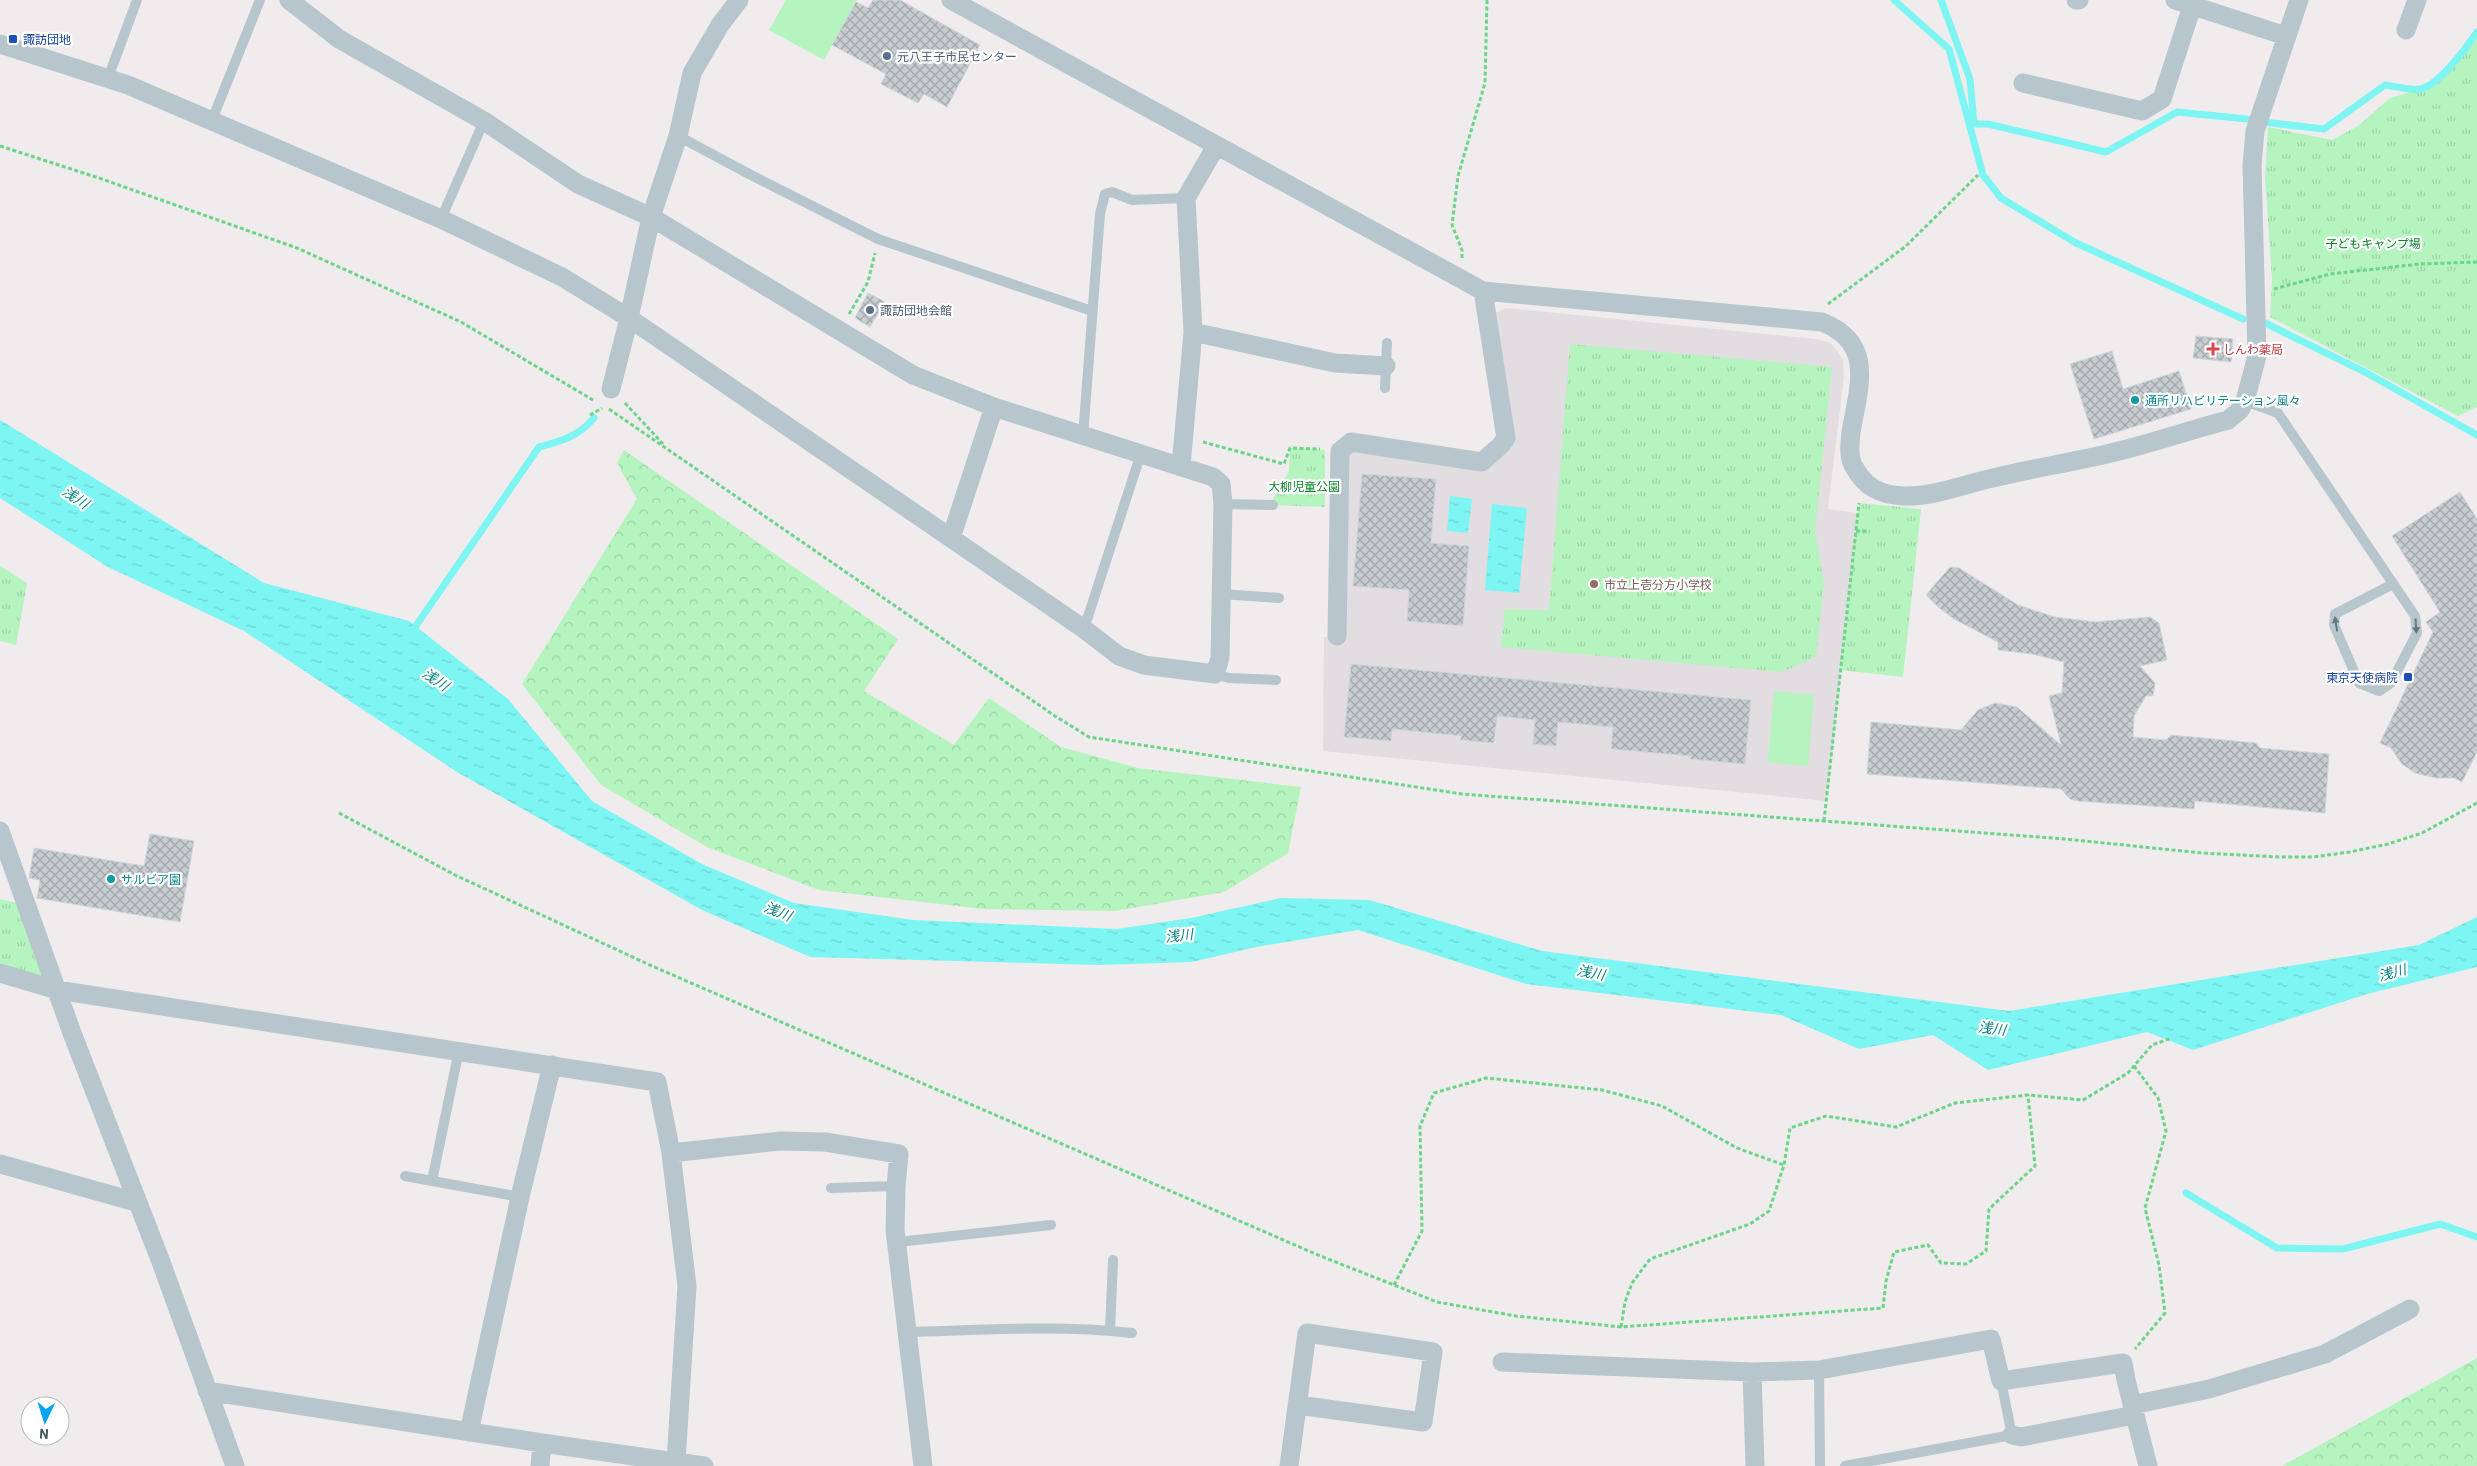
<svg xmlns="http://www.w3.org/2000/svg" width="2477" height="1466" viewBox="0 0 2477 1466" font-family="Barlow,'Noto Sans JP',sans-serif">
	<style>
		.education { fill: #e1dde0 }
		.forest { fill: url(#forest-crowns) }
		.park { fill: url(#park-tufts) }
		.pitch { fill: #b5f3bf }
		.water { fill: url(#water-ripples) }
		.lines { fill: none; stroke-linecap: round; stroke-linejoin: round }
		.stream { stroke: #7df5f2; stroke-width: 7 }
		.building { fill: url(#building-cross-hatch); stroke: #d0d5d9 }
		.path { stroke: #6ad587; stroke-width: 3; stroke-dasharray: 4 2.5; stroke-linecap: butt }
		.lane { stroke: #b6c6cc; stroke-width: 10 }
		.street { stroke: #b6c6cc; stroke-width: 19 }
		.oneway { fill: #66787e }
		.transit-dot { fill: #1a4fb4; stroke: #fff; stroke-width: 2 }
		.service-dot { fill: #5c6f8a; stroke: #fff; stroke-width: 2 }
		.health-dot { fill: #e0444e; stroke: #fff; stroke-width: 2 }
		.culture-dot { fill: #0f9aa8; stroke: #fff; stroke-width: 2 }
		.education-dot { fill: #8d6e63; stroke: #fff; stroke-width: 2 }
		.labels { text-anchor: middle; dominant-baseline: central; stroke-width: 4.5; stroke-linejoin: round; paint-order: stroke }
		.transit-label { font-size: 12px; fill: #164399; stroke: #fff; text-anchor: start }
		.service-label { font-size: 12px; fill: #4e5e75; stroke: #fff; text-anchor: start }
		.park-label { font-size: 12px; fill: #0d852c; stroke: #fff }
		.health-label { font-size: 12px; fill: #be3a42; stroke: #fff; text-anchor: start }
		.culture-label { font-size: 12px; fill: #0d838f; stroke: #fff; text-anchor: start }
		.education-label { font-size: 12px; fill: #785e54; stroke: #fff; text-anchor: start }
		.water-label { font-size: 14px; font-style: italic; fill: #05827f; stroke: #fff }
	</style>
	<defs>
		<pattern id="forest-crowns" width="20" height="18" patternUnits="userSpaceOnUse" patternTransform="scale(1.25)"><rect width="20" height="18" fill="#b5f3bf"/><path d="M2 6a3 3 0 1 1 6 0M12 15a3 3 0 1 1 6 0" fill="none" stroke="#9dd2a7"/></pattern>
		<pattern id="park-tufts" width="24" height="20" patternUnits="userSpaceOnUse" patternTransform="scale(1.25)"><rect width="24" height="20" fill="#b5f3bf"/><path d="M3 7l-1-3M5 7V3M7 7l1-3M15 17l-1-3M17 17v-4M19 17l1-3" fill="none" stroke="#9dd2a7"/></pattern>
		<pattern id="water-ripples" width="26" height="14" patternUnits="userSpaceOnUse" patternTransform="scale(1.25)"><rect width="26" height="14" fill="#7df5f2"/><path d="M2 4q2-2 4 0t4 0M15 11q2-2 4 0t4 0" fill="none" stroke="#6dd4d2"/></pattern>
		<pattern id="building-cross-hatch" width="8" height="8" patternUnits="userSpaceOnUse" patternTransform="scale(1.25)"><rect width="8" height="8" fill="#c6ccd0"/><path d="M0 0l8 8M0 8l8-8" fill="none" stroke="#a2a8ac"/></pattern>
	</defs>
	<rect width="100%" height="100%" fill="#f0eced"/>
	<path class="education" d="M1506,308L1816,339L1829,342L1836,349L1843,360L1844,375L1828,509L1858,513L1827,801L1323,751L1324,637L1336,636L1340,451L1351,442L1482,462L1501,445L1485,311L1498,312Z"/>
	<path class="forest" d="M624,450L898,639L864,691L954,745L989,698L1061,747L1138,768L1301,787L1288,853L1224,892L1115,911L983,909L819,890L707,847L601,785L522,684L637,499L617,463Z
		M2477,1358V1466H2282Z"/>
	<path class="park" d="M2477,32V407L2458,416L2270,317L2272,280L2265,177L2268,127L2332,140L2358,126L2390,98L2420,89L2445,73L2463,53Z
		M1570,344L1832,367L1815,531L1824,584L1816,657L1782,672L1501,647L1505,609L1549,610Z
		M1290,448L1325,450V507L1273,505V499L1289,471Z
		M1859,503L1921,509L1903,677L1841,670Z
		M0,566L27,583L16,645L0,641Z
		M0,899L26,905L57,990L0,973Z"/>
	<path class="pitch" d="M786,0H857L824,60L769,30Z
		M1774,691L1814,695L1808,766L1768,762Z"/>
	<path class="water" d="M0,420L264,583L409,621L508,699L592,801L702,864L794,903L913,920L1117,929L1191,918L1281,898L1369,900L1542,951L2009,1011L2419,945L2477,917V967L2367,994L2193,1050L2147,1032L1988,1070L1933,1035L1859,1049L1781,1015L1526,984L1358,930L1256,947L1192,962L1099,965L810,957L702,910L457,772L244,631L108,567L0,498Z
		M1450,496L1472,499L1468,533L1447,531Z
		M1492,504L1527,508L1519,593L1485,590Z"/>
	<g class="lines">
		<path class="stream" d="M1894,0L1949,49L1983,175L2001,198L2076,243L2243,319
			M1941,0L1970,79L1974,124
			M2263,122L2324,129L2385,85C2395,86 2410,91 2420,89C2439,85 2466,48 2477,32
			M1970,124H1988L2106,152L2177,112L2247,119
			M2263,322L2365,372L2477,435
			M411,633L539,447C562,441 579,436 594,418
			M2186,1193L2277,1248L2343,1249L2440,1224L2477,1237"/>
	</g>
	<path class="building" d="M873,0H900L980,45L947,107L924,94L918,103L881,84L886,74L832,45L856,2L868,8Z
		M868,293L885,302L870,327L855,318Z
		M2196,336L2233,339L2231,362L2193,358Z
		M2112,351L2123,389L2179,371L2191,409L2094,439L2070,364Z
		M1362,474L1436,479L1431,543L1469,546L1463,626L1407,621L1409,590L1353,586Z
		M2460,492L2477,519V752L2462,782L2454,778H2436L2415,773L2402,764L2391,748L2380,743L2433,632L2426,622L2440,612L2392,536Z
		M1950,567L1959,568L2018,605L2055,617L2095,622L2150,617L2159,623L2167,660L2140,666L2155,683L2153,696H2146L2134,716L2133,737L2166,740L2171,735L2256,743L2260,748L2329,754L2325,813L2195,801L2194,809L2077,801L2070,799L2061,789L1867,774L1871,722L1961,730L1978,710L1995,703L2017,707L2061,745L2049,696L2062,693L2064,662L2032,654L1998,650V642L1954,619L1938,607L1926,595Z
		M1351,664L1751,700L1745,764L1690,759V756L1611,749L1613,727L1558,722L1556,746L1533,744L1535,720L1497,716L1494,743L1460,740L1462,736L1392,729L1391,741L1344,737Z
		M150,834L194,841L180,922L37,898L40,880L29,878L34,848L144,866Z"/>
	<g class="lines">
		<path class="path" d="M0,146L99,178L297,248L461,322L593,400
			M1462,258V250L1452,225L1458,176L1485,83L1487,0
			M2274,289L2330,274L2420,264L2477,262
			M1828,304L1906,246L1978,175
			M849,314L868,282L875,253
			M625,403L663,444
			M609,409L1055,716L1089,737L1462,794L2065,839L2202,853L2279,857H2313L2350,852L2388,844L2422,833L2477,803
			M590,415L602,408
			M1203,442L1284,464L1290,448L1320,449
			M1856,531H1866
			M339,813L455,875L652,966L1318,1255L1437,1302L1516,1316L1621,1327L1883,1308L1886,1281L1894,1252L1928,1245L1941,1263L1966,1264L1986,1251L1989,1209L2035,1166L2028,1095
			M1824,821L1859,503
			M2134,1066L2158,1098L2166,1131L2145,1208L2159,1265L2165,1313L2135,1349
			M1394,1285L1422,1231L1420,1126L1434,1093L1486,1078L1602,1090L1662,1106L1737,1148L1784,1165
			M1621,1327L1625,1302L1632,1283L1650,1259L1750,1224L1769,1211L1784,1165L1790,1128L1826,1116L1896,1127L1955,1103L2028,1095L2083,1100L2128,1073L2152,1045L2172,1038"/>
		<path class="lane" d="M108,78L137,0
			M212,120L260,0
			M678,136L751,175L878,239L1092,311
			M441,219L484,121
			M1385,388L1387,343
			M2245,401L2278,413L2415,616L2417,633L2391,683L2379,691L2359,683L2334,625L2335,614L2393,584
			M1083,436L1100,214L1105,194L1112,192L1132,200L1186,198
			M1223,504L1273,505
			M1221,594L1279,598
			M1084,629L1141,453
			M1215,674L1229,678L1276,680
			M405,1176L520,1197
			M432,1181L459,1050
			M831,1188L896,1186
			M898,1242L1051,1225
			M1110,1331L1113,1260
			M908,1332C982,1330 1058,1325 1132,1333
			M1819,1370L1820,1466
			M1845,1466L2012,1435L2001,1381"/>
		<path class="street" d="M951,0L1483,291L1822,322C1875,343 1859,386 1851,432C1850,442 1848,456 1853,465C1864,487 1880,495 1904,496C1934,497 1965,484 1993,478C2033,468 2075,462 2115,452C2153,443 2190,430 2228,420L2240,410L2245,401L2257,356L2252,165L2255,131L2299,0
			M2076,0H2079
			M2175,0L2286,36
			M2406,30L2417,0
			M0,44L128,85L441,219L562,277L629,318L1084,629L1119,656L1144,665L1215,674L1220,658L1223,504L1221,484L1213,477L994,407L913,375L651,217L578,184L484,121L339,39L289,0
			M2023,83L2142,111L2162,99L2194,0
			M1193,332L1335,363L1386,366
			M611,389L629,318L651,217L678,136L692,73L720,25L739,0
			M1181,466L1193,332L1186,198L1216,146
			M951,538L994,407
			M1337,636L1340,451L1351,442L1482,462L1501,445L1506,438L1483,291
			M0,831L72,1033L161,1262L235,1466
			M0,973L57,990L657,1082L671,1153L687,1286L676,1462
			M671,1153L780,1141L825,1142L899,1154L896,1186L895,1230L923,1466
			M0,1164L136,1202
			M1502,1362L1752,1372L1819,1370L1991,1339L2001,1381L2123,1363L2126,1380L2148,1466
			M1752,1372L1755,1466
			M207,1391L542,1443L704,1466
			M2132,1405L2209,1389L2325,1354L2410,1309
			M469,1432L520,1197L552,1065
			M2012,1435L2021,1437L2134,1415
			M540,1466L542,1443
			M1289,1466L1307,1333L1433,1352L1423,1422L1298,1405"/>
	</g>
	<defs><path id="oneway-solid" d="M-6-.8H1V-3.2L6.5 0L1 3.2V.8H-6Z" transform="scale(1.25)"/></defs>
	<g class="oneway">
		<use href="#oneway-solid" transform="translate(2336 624) rotate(-99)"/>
		<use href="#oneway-solid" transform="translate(2416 626) rotate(86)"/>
	</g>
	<g class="transit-dot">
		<rect x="8" y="34" width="10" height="10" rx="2.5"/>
		<rect x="2403" y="672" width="10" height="10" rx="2.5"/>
	</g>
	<g class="service-dot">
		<circle cx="887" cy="56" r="5"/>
		<circle cx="870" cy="310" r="5"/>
	</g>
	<path class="health-dot" d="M2210.5 341.5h5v5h5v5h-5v5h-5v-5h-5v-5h5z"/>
	<g class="culture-dot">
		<circle cx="2135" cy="400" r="5"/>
		<circle cx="111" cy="879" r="5"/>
	</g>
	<circle class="education-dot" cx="1594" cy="584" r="5"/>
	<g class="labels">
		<g class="transit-label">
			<text x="23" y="39">諏訪団地</text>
			<text x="2398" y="677" text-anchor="end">東京天使病院</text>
		</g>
		<g class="service-label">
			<text x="897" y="56">元八王子市民センター</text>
			<text x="880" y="310">諏訪団地会館</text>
		</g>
		<g class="park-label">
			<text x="2373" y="243">子どもキャンプ場</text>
			<text x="1304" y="486">大柳児童公園</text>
		</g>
		<g class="health-label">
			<text x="2223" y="349">しんわ薬局</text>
		</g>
		<g class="culture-label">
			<text x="2145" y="400">通所リハビリテーション風々</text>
			<text x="121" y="879">サルビア園</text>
		</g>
		<g class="education-label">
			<text x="1604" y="584">市立上壱分方小学校</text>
		</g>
		<g class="water-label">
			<text transform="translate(76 497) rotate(34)">浅川</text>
			<text transform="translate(436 679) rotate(34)">浅川</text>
			<text transform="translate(778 911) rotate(22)">浅川</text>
			<text transform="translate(1179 935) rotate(-6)">浅川</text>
			<text transform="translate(1591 972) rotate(11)">浅川</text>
			<text transform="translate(2392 972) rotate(-15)">浅川</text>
			<text transform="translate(1992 1028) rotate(7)">浅川</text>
		</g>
	</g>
	<g transform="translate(45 1421) rotate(184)"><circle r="24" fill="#ffffff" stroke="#b4bbbe"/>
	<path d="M0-4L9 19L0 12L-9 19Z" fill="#06a4f1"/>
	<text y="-8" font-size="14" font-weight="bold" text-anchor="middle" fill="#43565c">N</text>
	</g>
</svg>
